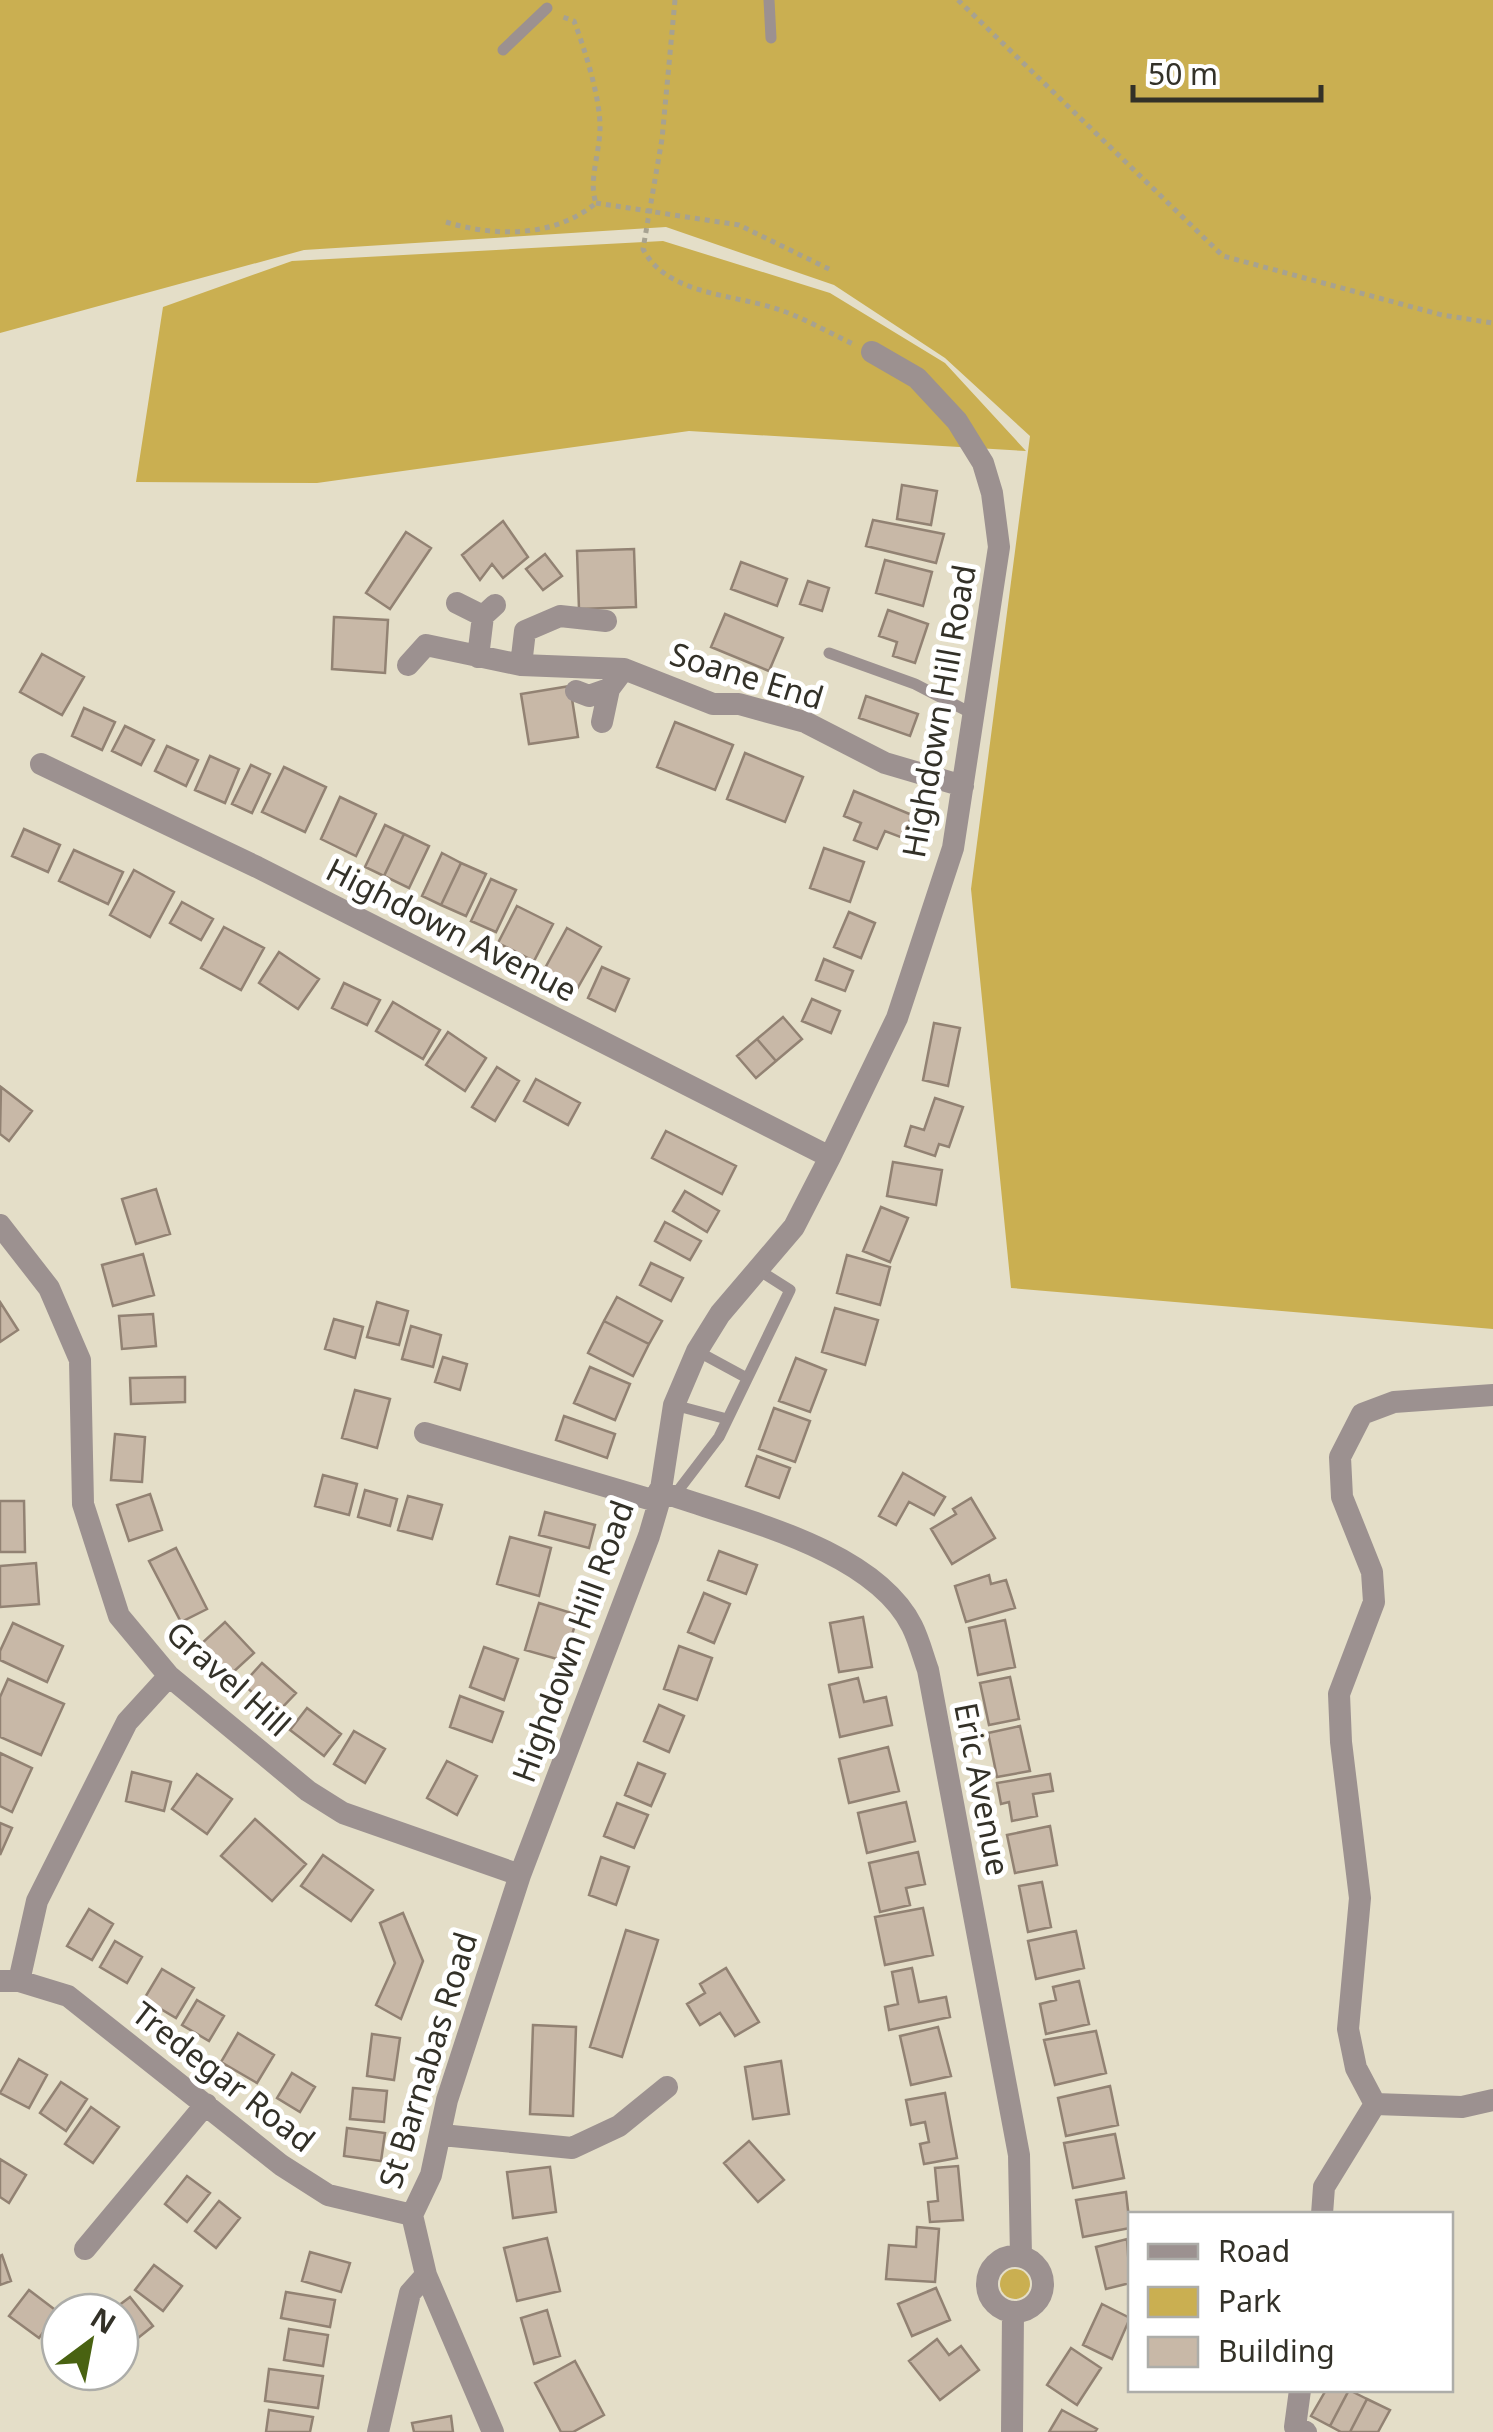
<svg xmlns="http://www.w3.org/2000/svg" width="1493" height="2432" viewBox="0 0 1493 2432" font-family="'Noto Sans',sans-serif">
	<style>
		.green { fill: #caaf51 }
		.building { fill: #c8b8a7; stroke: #928273; stroke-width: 2.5 }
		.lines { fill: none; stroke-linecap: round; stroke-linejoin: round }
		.path { stroke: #a7a291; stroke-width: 5; stroke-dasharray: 5 5; stroke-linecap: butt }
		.service { stroke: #9c9190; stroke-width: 11 }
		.minor { stroke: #9c9190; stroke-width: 22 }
		.labels { text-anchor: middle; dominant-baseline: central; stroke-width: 10; stroke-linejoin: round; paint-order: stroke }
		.street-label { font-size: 32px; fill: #333128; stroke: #fff }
	</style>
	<rect width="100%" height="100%" fill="#e4dec8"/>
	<path class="green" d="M0,0H1493V1329L1011,1288L971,889L1030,436L945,358L834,285L666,227L304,250L0,333Z
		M663,241L830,293L945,363L1026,451L689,431L317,483L136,482L163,307L292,261Z
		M1000 2284a15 15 0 1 1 30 0a15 15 0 1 1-30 0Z"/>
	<path class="building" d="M902,485L937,491L931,525L897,519Z
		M873,520L944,534L936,563L866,546Z
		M503,521L528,557L503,578L492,564L480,580L462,555Z
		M406,532L431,548L390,609L366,593Z
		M634,549L636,607L579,609L577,551Z
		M545,554L562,576L543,590L526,569Z
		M885,560L932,572L923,606L876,593Z
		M741,562L787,579L777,606L731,589Z
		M808,581L829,588L822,611L800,604Z
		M888,610L928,624L915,663L893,656L897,642L879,636Z
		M725,614L783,638L769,671L711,647Z
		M334,617L388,620L385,673L332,669Z
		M42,654L84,677L62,715L20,692Z
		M570,686L578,737L529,744L521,694Z
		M866,696L918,714L910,736L859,718Z
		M84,708L115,722L102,750L72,736Z
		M675,722L733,745L715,790L657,767Z
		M125,726L154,740L141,765L112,751Z
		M167,746L198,760L186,786L155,771Z
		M745,753L803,777L785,822L727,799Z
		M210,756L239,769L225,803L195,790Z
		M251,765L270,774L252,813L232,804Z
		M284,767L326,787L305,832L262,812Z
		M854,791L912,815L903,838L885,831L877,849L854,840L861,823L844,816Z
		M340,797L376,814L356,856L321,839Z
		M385,825L404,834L384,876L365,867Z
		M24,829L60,845L48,872L12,856Z
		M404,834L429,846L409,888L384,876Z
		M824,848L864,862L850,902L810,888Z
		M74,850L123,872L108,904L59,881Z
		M442,853L461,863L441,905L422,896Z
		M461,863L486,874L466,916L441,905Z
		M134,870L174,892L150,937L110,915Z
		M491,879L516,890L496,932L471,921Z
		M182,902L213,919L201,940L170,923Z
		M517,906L553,924L534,961L498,943Z
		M849,912L875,923L861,958L834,947Z
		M224,927L264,948L241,990L201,968Z
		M567,928L601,947L577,989L544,970Z
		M279,952L319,979L298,1009L259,983Z
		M824,959L853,971L845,991L816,980Z
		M602,967L629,979L615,1011L588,998Z
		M344,983L380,1000L367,1025L332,1008Z
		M812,999L840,1011L831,1033L802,1021Z
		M393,1002L440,1030L423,1059L376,1031Z
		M783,1017L802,1039L776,1061L757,1039Z
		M934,1023L960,1028L948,1086L923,1080Z
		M448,1032L486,1058L465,1091L426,1065Z
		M757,1039L776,1061L756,1078L737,1056Z
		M497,1067L519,1081L495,1121L472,1107Z
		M536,1079L580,1103L568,1125L524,1101Z
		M1,1087L32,1111L9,1141L0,1134Z
		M935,1098L963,1107L949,1147L939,1144L935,1156L905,1146L911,1126L924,1130Z
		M666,1131L736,1166L722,1194L652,1158Z
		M893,1162L942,1170L936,1205L887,1196Z
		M156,1189L170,1234L136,1244L122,1199Z
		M685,1191L719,1211L707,1232L673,1211Z
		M881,1207L908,1218L890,1262L863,1251Z
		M665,1222L701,1241L690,1260L655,1241Z
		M143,1254L154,1295L113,1306L102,1265Z
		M847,1255L890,1267L880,1305L837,1293Z
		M651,1263L683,1278L671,1301L640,1285Z
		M617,1297L662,1321L649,1344L604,1321Z
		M0,1302L18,1330L0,1342Z
		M377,1302L408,1311L399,1345L367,1337Z
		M835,1308L878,1320L865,1365L822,1352Z
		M153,1314L156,1346L122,1349L119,1316Z
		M334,1319L363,1327L355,1358L325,1349Z
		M604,1321L649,1344L633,1376L588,1353Z
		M411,1326L441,1335L433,1367L402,1359Z
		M443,1357L467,1364L460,1390L435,1382Z
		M796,1358L826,1370L810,1412L779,1401Z
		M590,1367L630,1384L615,1420L574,1403Z
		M185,1377V1402L131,1404L130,1378Z
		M355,1390L390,1399L377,1448L342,1438Z
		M774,1408L810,1421L795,1462L759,1449Z
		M564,1416L615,1434L607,1458L556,1440Z
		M115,1434L145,1437L142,1482L111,1480Z
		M757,1456L790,1468L779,1498L746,1486Z
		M903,1473L945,1497L934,1515L909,1502L896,1525L879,1516Z
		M323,1475L357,1484L349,1515L315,1506Z
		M365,1490L397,1499L390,1526L358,1517Z
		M150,1494L162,1530L129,1541L117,1505Z
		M408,1496L442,1505L432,1539L398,1530Z
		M971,1498L995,1538L952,1564L931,1529L956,1514L953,1509Z
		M0,1501H24L25,1552H0Z
		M545,1512L595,1525L589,1548L539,1535Z
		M510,1537L551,1548L539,1596L497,1584Z
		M176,1548L207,1609L181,1622L149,1561Z
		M719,1551L757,1565L746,1594L708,1580Z
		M36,1563L39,1604L0,1607V1566Z
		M989,1575L991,1584L1006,1580L1015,1608L966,1622L955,1586Z
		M704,1593L730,1604L714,1643L688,1632Z
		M539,1603L578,1615L564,1661L525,1650Z
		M863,1617L872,1667L839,1672L830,1623Z
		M1005,1620L1015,1667L978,1675L969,1628Z
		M225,1622L254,1653L230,1675L201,1644Z
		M13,1623L63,1646L47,1682L0,1660V1651Z
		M679,1646L712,1658L697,1700L664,1689Z
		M484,1647L518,1659L504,1700L470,1687Z
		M262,1663L296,1693L276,1714L243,1684Z
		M1010,1677L1019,1719L989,1725L980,1683Z
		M858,1678L864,1702L886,1697L892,1725L840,1737L829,1685Z
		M8,1679L64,1704L41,1755L0,1737V1697Z
		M460,1696L503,1712L492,1742L450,1727Z
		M659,1705L684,1716L669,1752L644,1741Z
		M307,1708L341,1734L324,1756L290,1730Z
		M1020,1726L1030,1771L997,1777L988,1733Z
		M354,1731L385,1749L365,1783L334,1764Z
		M888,1747L899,1791L849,1803L839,1759Z
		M0,1753L32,1768L12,1812L0,1806Z
		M447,1761L477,1776L457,1815L427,1798Z
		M638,1763L665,1774L651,1806L625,1795Z
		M132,1772L171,1782L164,1811L126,1801Z
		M197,1774L232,1799L207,1834L172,1809Z
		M1050,1774L1053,1791L1033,1794L1037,1816L1012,1821L1009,1802L1001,1804L997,1783Z
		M906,1802L915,1841L867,1853L858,1813Z
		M617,1803L648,1815L634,1848L604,1836Z
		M255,1819L306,1864L272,1901L221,1856Z
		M0,1823L12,1828L0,1855Z
		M1050,1826L1057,1865L1015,1873L1007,1835Z
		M918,1852L925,1884L906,1888L910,1905L880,1912L869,1863Z
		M323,1855L373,1890L351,1921L301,1886Z
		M601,1857L629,1867L616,1905L589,1895Z
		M1042,1882L1051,1927L1028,1932L1019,1886Z
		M923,1908L933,1955L885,1965L875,1917Z
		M89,1909L113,1924L92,1960L67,1946Z
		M403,1913L423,1961L401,2019L376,2005L395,1963L380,1923Z
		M626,1930L658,1940L622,2057L590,2047Z
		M1076,1931L1084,1968L1036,1979L1028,1941Z
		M115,1941L142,1957L127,1983L100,1967Z
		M726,1968L759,2022L735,2036L720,2013L700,2025L687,2004L705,1993L700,1984Z
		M912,1968L919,2002L946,1997L950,2017L889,2030L885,2007L898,2004L892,1972Z
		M162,1969L194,1988L176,2018L144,1999Z
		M1079,1981L1089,2024L1046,2034L1040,2004L1056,2000L1053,1987Z
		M197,2000L224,2016L209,2041L182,2025Z
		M533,2025L576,2027L573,2116L530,2114Z
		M938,2027L951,2076L911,2085L900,2036Z
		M1096,2031L1106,2073L1055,2085L1044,2040Z
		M238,2033L274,2055L257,2083L221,2062Z
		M372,2034L400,2038L394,2080L367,2076Z
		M19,2059L47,2075L29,2108L0,2093Z
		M781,2061L789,2114L753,2119L745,2067Z
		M292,2073L315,2087L300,2112L277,2098Z
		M61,2082L87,2099L66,2131L40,2113Z
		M1110,2086L1118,2125L1066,2136L1058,2098Z
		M353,2088L387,2091L384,2122L350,2119Z
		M945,2093L957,2158L924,2164L920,2144L929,2142L925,2122L911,2125L906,2100Z
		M91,2107L119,2127L93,2163L65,2144Z
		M347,2128L385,2133L381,2161L344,2156Z
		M1115,2134L1124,2178L1073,2188L1064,2143Z
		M749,2141L784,2180L758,2202L724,2163Z
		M0,2159L26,2175L9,2203L0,2197Z
		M958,2166L963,2220L930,2222L928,2202L938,2201L935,2168Z
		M550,2167L556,2212L513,2218L507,2172Z
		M187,2176L210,2193L187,2222L165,2204Z
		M1126,2192L1130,2228L1083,2237L1076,2200Z
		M219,2201L240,2218L216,2248L195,2231Z
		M917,2227L939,2229L935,2282L886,2279L889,2245L916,2247Z
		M547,2238L560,2291L517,2301L504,2248Z
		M1127,2239L1130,2283L1106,2289L1096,2247Z
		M310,2252L350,2263L341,2292L302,2281Z
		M2,2255L11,2281L0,2285V2256Z
		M154,2265L182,2286L163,2311L135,2290Z
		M936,2288L950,2320L912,2336L898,2304Z
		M29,2290L58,2312L39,2338L9,2316Z
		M286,2292L335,2300L330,2327L281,2318Z
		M130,2297L153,2326L128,2346L120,2336V2312H110Z
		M1102,2304L1130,2318L1112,2359L1083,2345Z
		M547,2310L560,2356L534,2364L521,2318Z
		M289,2329L328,2335L323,2366L284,2360Z
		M937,2339L949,2355L961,2346L979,2370L940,2400L909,2361Z
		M1071,2348L1101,2368L1077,2405L1047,2385Z
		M575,2361L604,2415L573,2432H561L535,2383Z
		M269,2369L323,2376L318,2408L265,2401Z
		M1326,2390H1349L1330,2426L1311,2416Z
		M1349,2390L1367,2399L1350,2432H1341L1330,2426Z
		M1367,2399L1390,2410L1378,2432H1350Z
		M269,2410L313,2417L310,2432H266Z
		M1062,2410L1097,2429L1095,2432H1049Z
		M451,2416L453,2432H414L412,2423Z"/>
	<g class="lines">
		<path class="path" d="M675,0L662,139L643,249C666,294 730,294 774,308C801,316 827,332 853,344
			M958,0L1223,256L1442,315L1493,323
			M596,203L739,225L833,271
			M446,222C495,237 554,238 596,203C588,181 600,153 600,127C600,97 585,50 574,21L560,16"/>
		<path class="service" d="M769,0L771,38
			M503,50L547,8
			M829,653L915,684L971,713
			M697,1351L745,1377
			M674,1405L727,1419
			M674,1496L719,1437L790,1290L757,1269"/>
		<path class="minor" d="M457,603L483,616
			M478,657L483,616L495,605
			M408,665L426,645L521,665L624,669L713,704H739L805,722L885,763L963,786
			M521,665L525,631L560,616L606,621
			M576,691L589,696L609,689
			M602,722L609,689L624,669
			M41,764L257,867L830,1157
			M0,1225L49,1288L80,1360L83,1504L119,1616L169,1676L308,1791L343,1813L520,1875
			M425,1433L659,1502
			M659,1491C737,1519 873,1548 912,1626C919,1640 923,1656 928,1670L1019,2155L1021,2256
			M0,1981H19L68,1996L281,2165L328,2195L412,2215
			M19,1981L37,1901L127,1722L169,1676
			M1375,2104L1356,2068L1348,2029L1360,1898L1341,1742L1339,1694L1374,1602L1372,1572L1342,1497L1340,1457L1362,1414L1394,1402L1493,1395
			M1375,2104L1462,2107L1493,2100
			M442,2135L572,2148L619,2126L667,2087
			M1322,2214L1324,2187L1375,2104
			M85,2249L206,2104
			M987 2284a28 28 0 1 1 56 0a28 28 0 1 1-56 0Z
			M1300,2390L1295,2427L1306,2432
			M378,2432L410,2293L426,2275
			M493,2432L426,2275L412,2215L431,2175L447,2100L520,1875L649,1536L659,1502L674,1405L697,1351L720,1314L794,1227L830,1157L897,1018L953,848L999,547L992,493L983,463L957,421L917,378L872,352
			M1012,2432L1013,2312"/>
	</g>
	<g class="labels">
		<g class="street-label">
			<text transform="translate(747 675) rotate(17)">Soane End</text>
			<text transform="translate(938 711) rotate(-80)">Highdown Hill Road</text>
			<text transform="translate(452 929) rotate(27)">Highdown Avenue</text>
			<text transform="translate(572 1641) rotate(-70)">Highdown Hill Road</text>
			<text transform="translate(229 1678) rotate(42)">Gravel Hill</text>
			<text transform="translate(983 1789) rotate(79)">Eric Avenue</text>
			<text transform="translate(427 2060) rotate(-73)">St Barnabas Road</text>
			<text transform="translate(224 2076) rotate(38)">Tredegar Road</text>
		</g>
	</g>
	<rect x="1128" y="2212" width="325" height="180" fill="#ffffff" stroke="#adada9" stroke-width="2.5"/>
	<rect x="1148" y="2244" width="50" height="15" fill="#9c9190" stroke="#adada9" stroke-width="2.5"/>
	<text x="1218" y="2262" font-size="30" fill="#333128">Road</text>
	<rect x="1148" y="2287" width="50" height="30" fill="#caaf51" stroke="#adada9" stroke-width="2.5"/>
	<text x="1218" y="2312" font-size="30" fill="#333128">Park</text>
	<rect x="1148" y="2337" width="50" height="30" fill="#c8b8a7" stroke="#adada9" stroke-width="2.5"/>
	<text x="1218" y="2362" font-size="30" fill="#333128">Building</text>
	<g transform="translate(90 2342) rotate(32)"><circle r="48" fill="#ffffff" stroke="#adada9" stroke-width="2.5"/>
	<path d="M0-8L18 38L0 25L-18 38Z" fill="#496211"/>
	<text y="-15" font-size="28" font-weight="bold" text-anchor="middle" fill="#333128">N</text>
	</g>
	<path d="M1133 85v15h188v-15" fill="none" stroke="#333128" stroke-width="5"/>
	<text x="1148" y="85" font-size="30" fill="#333128" stroke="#ffffff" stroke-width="8" paint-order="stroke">50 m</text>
</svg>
